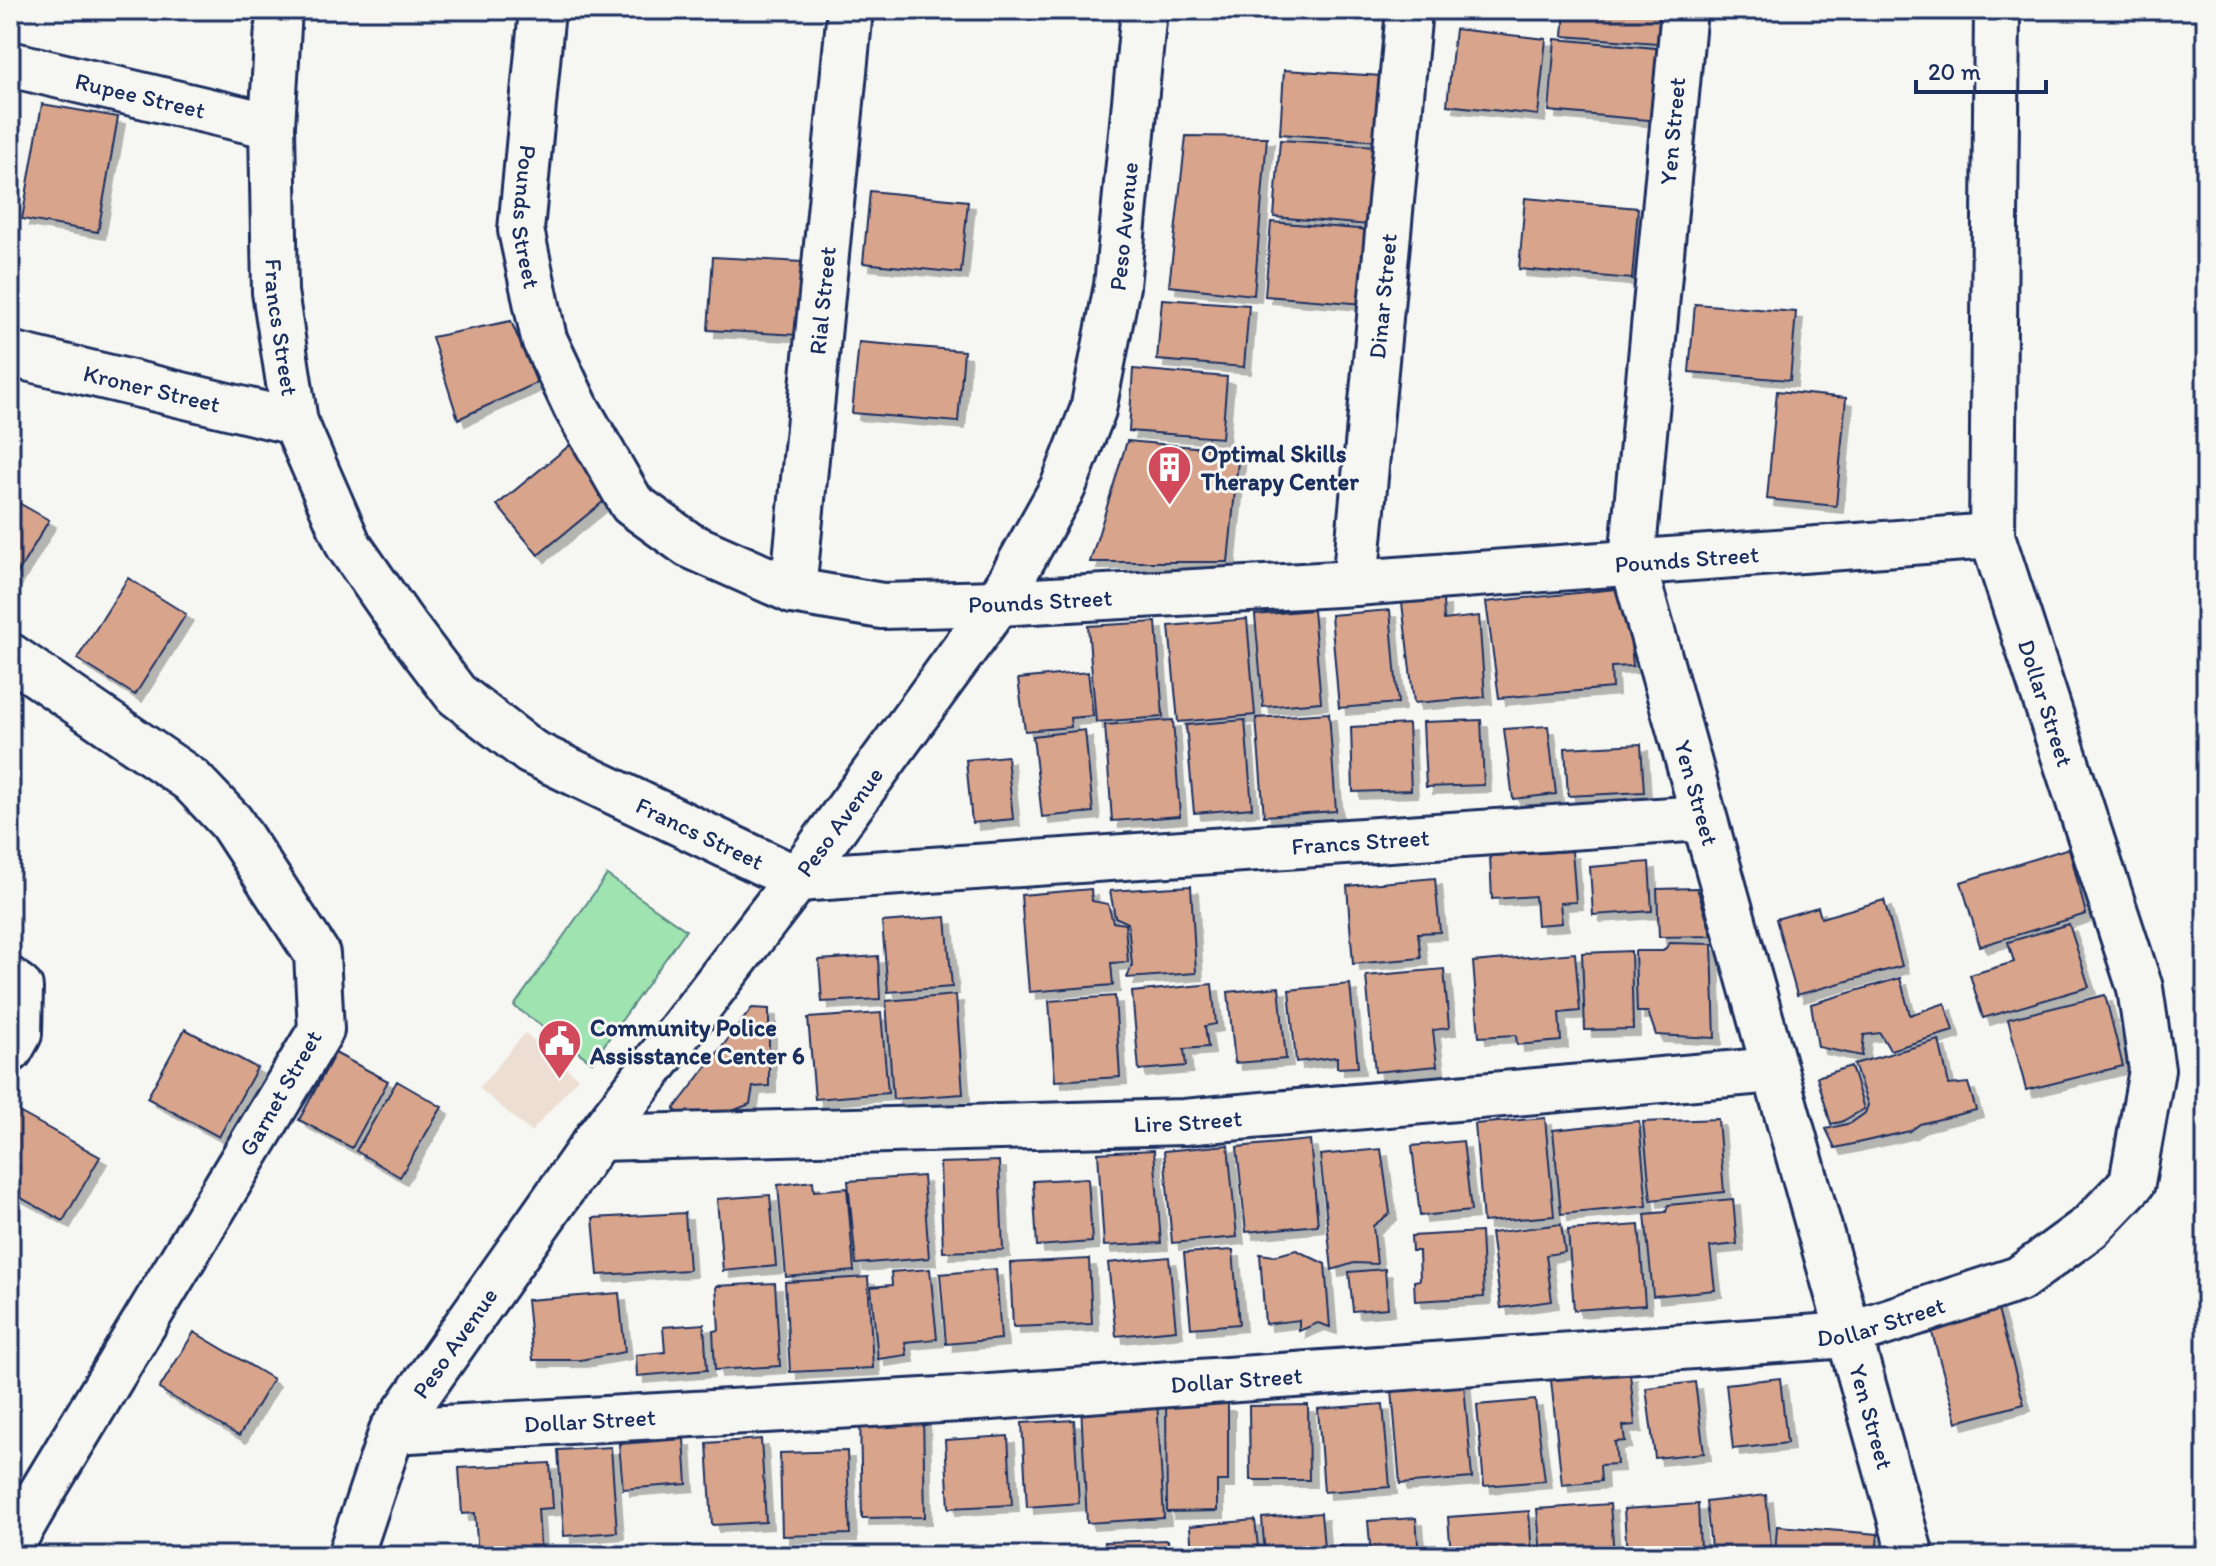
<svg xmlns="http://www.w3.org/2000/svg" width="2216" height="1566" viewBox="0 0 2216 1566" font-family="Itim,sans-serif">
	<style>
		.built { fill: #edded3 }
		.green { fill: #9ee3b0; stroke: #5c8987; stroke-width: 2 }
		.building { fill: #d8a58c; stroke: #1b2f5e; stroke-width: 2; filter: url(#shadow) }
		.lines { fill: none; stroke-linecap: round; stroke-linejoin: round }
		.minor-casing { stroke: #1b2f5e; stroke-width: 50 }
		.tertiary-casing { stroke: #1b2f5e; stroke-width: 50 }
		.minor { stroke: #f6f6f2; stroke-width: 44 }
		.tertiary { stroke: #f6f6f2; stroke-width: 44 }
		.labels { text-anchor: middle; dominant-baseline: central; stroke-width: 6; stroke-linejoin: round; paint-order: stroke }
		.street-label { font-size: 24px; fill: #1b2f5e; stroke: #f6f6f2 }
		.poi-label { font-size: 24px; font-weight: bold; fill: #1b2f5e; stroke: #f6f6f2; text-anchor: start }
	</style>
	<defs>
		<filter id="shadow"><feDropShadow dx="7" dy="7" stdDeviation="0" flood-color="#0004"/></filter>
	</defs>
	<rect width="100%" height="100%" fill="#f6f6f2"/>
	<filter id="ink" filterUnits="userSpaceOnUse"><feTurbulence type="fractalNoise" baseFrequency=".0125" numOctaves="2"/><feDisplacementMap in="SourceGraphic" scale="16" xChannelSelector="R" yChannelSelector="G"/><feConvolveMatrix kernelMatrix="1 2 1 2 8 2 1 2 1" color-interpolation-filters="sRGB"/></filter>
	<g filter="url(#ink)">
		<path class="built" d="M525,1033L578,1078L531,1132L479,1088Z"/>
		<path class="green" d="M607,875L686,930L592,1062L514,1006Z"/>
		<path class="building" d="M1565,10H1660L1657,43L1563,36Z
			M1455,29L1546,39L1538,115L1447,105Z
			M1555,39L1666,49L1659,121L1549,111Z
			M1284,70L1382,76L1379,141L1280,134Z
			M42,104L118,117L98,232L22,219Z
			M1186,136L1267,137L1254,295L1169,286Z
			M1280,140L1376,146L1369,225L1274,217Z
			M870,191L968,201L961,273L863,263Z
			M1525,198L1638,208L1632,279L1519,269Z
			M1271,222L1370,230L1365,304L1265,296Z
			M713,257L802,262L798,335L708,330Z
			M1162,299L1249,305L1244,367L1157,360Z
			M1695,304L1796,312L1790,380L1689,372Z
			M511,321L537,383L458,419L432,337Z
			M859,342L964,351L958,422L852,413Z
			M1133,369L1227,377L1222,438L1129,431Z
			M1777,391L1846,398L1836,506L1767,499Z
			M1127,441L1239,451L1228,562H1090Z
			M570,445L610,496L538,555L497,505Z
			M10,498L49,520L10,586Z
			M128,578L186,614L135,695L77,659Z
			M1626,588L1633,666L1611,667L1612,688L1499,698L1486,602Z
			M1443,599L1444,620L1479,616L1485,697L1414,703L1402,603Z
			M1313,610L1321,702L1263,707L1255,615Z
			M1390,610L1398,703L1339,708L1331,615Z
			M1247,619L1255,715L1178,722L1169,626Z
			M1156,622L1163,717L1096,722L1088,626Z
			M1088,672L1093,716L1070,718L1071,727L1025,731L1018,679Z
			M1329,713L1336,811L1264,816L1256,718Z
			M1173,720L1180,816L1112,821L1105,725Z
			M1245,720L1252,808L1194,813L1186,725Z
			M1481,720L1484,785L1426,787L1423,722Z
			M1408,724L1411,790L1353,792L1351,727Z
			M1548,726L1556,794L1513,799L1504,729Z
			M1085,730L1093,812L1042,817L1033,736Z
			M1641,744L1644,792L1568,796L1565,748Z
			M1007,756L1013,819L972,823L966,760Z
			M2069,848L2086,914L1980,946L1961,882Z
			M1572,851L1576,902L1560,903L1562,923L1537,925L1535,896L1492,899L1490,856Z
			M1649,862L1652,911L1593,915L1590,867Z
			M1435,878L1440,932L1418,933L1421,958L1353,964L1347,886Z
			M1191,886L1196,973L1127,978L1132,965L1128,923L1115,917L1110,891Z
			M1697,888L1712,936L1659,937L1657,889Z
			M1091,889L1092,901L1108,904L1113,922L1125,924L1128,962L1111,963L1113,985L1029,992L1021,895Z
			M1884,900L1902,966L1797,995L1776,919L1818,907L1821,918Z
			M946,917L952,987L888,992L882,922Z
			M2069,924L2089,987L1983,1018L1970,975L2014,962L2008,942Z
			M1670,943L1712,944L1715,1038L1656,1035L1648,1012H1637L1635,951H1663Z
			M1631,951L1633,1029L1585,1030L1582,953Z
			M1575,953L1580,1011L1559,1013L1561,1041L1517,1045L1516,1035L1479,1037L1473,962Z
			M878,956L880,999L822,1002L819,960Z
			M1444,969L1449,1028L1433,1030L1437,1066L1375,1072L1366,976Z
			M1900,978L1910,1015L1945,1003L1953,1031L1890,1050L1880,1033L1864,1035L1862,1056L1818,1047L1811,1004Z
			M1212,984L1216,1024L1205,1026L1208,1047L1184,1049L1186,1066L1139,1070L1132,992Z
			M1350,984L1358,1067L1337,1068V1057L1296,1062L1289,990Z
			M1279,987L1286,1059L1235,1063L1228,992Z
			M956,995L963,1094L893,1099L886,1001Z
			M2105,995L2123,1066L2026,1090L2008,1019Z
			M1115,996L1120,1077L1055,1081L1049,1001Z
			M752,1008L769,1009V1086L753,1087L750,1104L694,1126L674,1109Z
			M881,1013L888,1093L815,1099L808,1018Z
			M185,1029L257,1068L219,1137L147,1098Z
			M1939,1040L1949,1085L1968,1083L1976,1110L1920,1124L1910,1131L1835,1148L1826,1129L1851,1123L1865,1113L1868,1105L1854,1064Z
			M335,1053L388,1081L352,1148L299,1120Z
			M1851,1066L1864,1109L1841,1122L1831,1124L1817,1077Z
			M397,1081L442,1107L400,1177L356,1151Z
			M10,1107L100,1157L63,1221L10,1192Z
			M1545,1118L1554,1216L1483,1222L1475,1124Z
			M1718,1119L1724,1192L1651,1200L1643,1122Z
			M1639,1121L1647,1206L1561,1214L1553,1130Z
			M1310,1140L1318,1225L1246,1232L1237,1147Z
			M1463,1141L1471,1211L1420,1216L1412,1146Z
			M1228,1145L1237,1237L1172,1243L1164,1151Z
			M1381,1149L1390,1213L1373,1226L1377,1264L1354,1263L1332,1270L1320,1155Z
			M1154,1150L1161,1243L1104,1246L1098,1153Z
			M999,1161L1003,1250L943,1252L940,1163Z
			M923,1176L929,1258L856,1264L848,1181Z
			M1088,1178L1092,1242L1037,1246L1033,1181Z
			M813,1181L814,1191L847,1188L854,1271L786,1277L778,1185Z
			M770,1195L776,1266L723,1271L717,1199Z
			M1733,1199L1737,1244L1710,1247L1715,1290L1653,1296L1645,1214L1666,1212L1668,1205Z
			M685,1213L689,1270L598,1275L593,1218Z
			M1561,1224L1565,1252L1546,1255L1552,1301L1501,1308L1491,1233Z
			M1639,1225L1645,1305L1574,1310L1568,1230Z
			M1481,1232L1484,1297L1415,1301L1414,1281L1420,1280L1419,1251H1412L1411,1236Z
			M1233,1250L1239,1324L1191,1328L1184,1253Z
			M1296,1250L1325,1264L1330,1327L1318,1323L1299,1331V1320L1265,1324L1260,1254L1274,1256Z
			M1169,1257L1176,1330L1116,1336L1108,1263Z
			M1089,1259L1092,1324L1013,1327L1010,1263Z
			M930,1269L937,1339L905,1342L907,1355L878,1359L871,1287L892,1285L891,1272Z
			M996,1269L1001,1339L946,1344L940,1274Z
			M1385,1269L1388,1308L1353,1311L1349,1272Z
			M868,1277L873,1368L790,1372L785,1282Z
			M775,1283L780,1366L715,1370L713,1331L719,1330L716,1286Z
			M619,1293L625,1352L580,1360H533L527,1300Z
			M1996,1303L2024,1404L1957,1422L1929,1322Z
			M704,1324L707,1370L637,1376L636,1355L665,1352L663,1327Z
			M194,1332L273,1379L239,1436L159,1389Z
			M1463,1373L1472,1478L1400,1484L1391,1378Z
			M1630,1373L1635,1425L1623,1426L1625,1441L1615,1442L1617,1464L1600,1465L1601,1481L1562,1485L1551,1380Z
			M1780,1378L1787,1443L1733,1449L1726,1384Z
			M1695,1382L1704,1453L1655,1458L1646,1388Z
			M1157,1400L1164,1518L1087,1523L1081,1405Z
			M1535,1400L1545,1481L1484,1486L1477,1405Z
			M1166,1404H1228V1481H1217V1511L1167,1512Z
			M1383,1404L1390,1487L1324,1492L1318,1409Z
			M1308,1405L1309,1480H1250L1249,1406Z
			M923,1415L925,1517L862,1518L860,1416Z
			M1074,1420L1079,1503L1027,1507L1022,1423Z
			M1008,1436L1012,1505L949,1508L945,1440Z
			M684,1439L687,1484L623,1489L619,1444Z
			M761,1439L766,1522L712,1525L707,1443Z
			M611,1447L617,1532L564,1536L558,1450Z
			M847,1451L850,1534L782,1536L780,1453Z
			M550,1463L553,1508L538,1509L541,1556H478L475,1513L462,1514L459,1468Z
			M1766,1495L1771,1546L1756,1547L1757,1556H1712L1706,1502Z
			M1610,1504L1614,1556H1541L1537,1509Z
			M1698,1504L1700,1548L1677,1550V1556H1627L1624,1509Z
			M1529,1511L1532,1556H1451L1448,1517Z
			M1321,1513L1324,1548L1343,1546L1344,1556H1265L1262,1518Z
			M1416,1518L1419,1556H1371L1368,1521Z
			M1255,1520L1259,1556H1192L1190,1526Z
			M1777,1526L1878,1534L1876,1556H1775Z
			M1168,1540L1169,1556H1106L1105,1542Z
			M1093,1551L1094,1556H1019V1555Z"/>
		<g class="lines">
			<defs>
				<g id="minor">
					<path id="s1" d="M279,10L272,126L275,292L295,422L349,546L401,621L456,694L531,752L797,879L1702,818"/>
					<path id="s2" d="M542,10L521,230L544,339L576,407L632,504L689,545L793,591L882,606L998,603L1355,583L1992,536"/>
					<path id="s3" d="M1684,10L1632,560L1911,1556"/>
					<path id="s4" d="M10,64L272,126"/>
					<path id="s5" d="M10,354L295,422"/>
					<path id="s6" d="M1355,583L1409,10"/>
					<path id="s7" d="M793,591L850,10"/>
					<path d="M10,656L191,780L231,822L317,954L321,1030L39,1497L13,1542L14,1556"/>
					<path d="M10,980L20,988L19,1034L10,1050"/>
					<path id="s8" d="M598,1138L1184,1122L1774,1070"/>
					<path id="s9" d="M392,1431L977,1398L1847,1335L2019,1279L2090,1227L2132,1183L2152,1070L2140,988L1992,536L1997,10"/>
				</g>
				<g id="tertiary">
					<path id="s10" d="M350,1556L392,1431L598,1138L797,879L998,603L1063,487L1093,410L1117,286L1144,10"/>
				</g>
			</defs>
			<use href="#minor" class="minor-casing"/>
			<use href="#tertiary" class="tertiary-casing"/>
			<use href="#minor" class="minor"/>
			<use href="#tertiary" class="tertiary"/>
		</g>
	</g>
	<defs>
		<symbol id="building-pin" viewBox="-11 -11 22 30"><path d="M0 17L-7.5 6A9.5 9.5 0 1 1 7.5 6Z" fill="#d1495b" stroke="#f6f6f2"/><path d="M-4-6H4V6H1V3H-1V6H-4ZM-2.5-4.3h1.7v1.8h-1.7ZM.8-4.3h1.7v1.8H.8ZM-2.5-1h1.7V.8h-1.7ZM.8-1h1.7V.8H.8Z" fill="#fff"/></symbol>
		<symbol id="civic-pin" viewBox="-11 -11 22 30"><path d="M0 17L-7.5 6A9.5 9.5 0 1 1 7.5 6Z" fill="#d1495b" stroke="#f6f6f2"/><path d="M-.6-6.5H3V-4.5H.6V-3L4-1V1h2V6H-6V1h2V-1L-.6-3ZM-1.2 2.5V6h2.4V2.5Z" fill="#fff"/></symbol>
	</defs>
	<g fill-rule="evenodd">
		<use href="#building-pin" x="1144" y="442" width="51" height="69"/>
		<use href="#civic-pin" x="534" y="1016" width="51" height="69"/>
	</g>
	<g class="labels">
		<g class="street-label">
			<text stroke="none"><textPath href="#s4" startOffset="134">Rupee Street</textPath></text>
			<text transform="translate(1672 131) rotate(-85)">Yen Street</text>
			<text stroke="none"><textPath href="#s2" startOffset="208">Pounds Street</textPath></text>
			<text stroke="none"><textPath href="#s10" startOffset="1560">Peso Avenue</textPath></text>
			<text stroke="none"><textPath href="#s6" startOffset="288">Dinar Street</textPath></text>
			<text stroke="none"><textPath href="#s7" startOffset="292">Rial Street</textPath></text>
			<text stroke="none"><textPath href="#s1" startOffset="318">Francs Street</textPath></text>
			<text stroke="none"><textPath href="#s5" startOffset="146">Kroner Street</textPath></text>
			<text stroke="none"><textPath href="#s2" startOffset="1600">Pounds Street</textPath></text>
			<text stroke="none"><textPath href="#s2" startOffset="952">Pounds Street</textPath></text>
			<text transform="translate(2046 703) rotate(72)">Dollar Street</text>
			<text stroke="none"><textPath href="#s3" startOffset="794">Yen Street</textPath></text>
			<text stroke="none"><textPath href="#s10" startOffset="888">Peso Avenue</textPath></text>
			<text stroke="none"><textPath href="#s1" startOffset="1014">Francs Street</textPath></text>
			<text stroke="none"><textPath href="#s1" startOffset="1686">Francs Street</textPath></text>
			<text transform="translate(280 1093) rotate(-60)">Garnet Street</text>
			<text stroke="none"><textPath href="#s8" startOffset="590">Lire Street</textPath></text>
			<text stroke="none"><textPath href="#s9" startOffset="1494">Dollar Street</textPath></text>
			<text stroke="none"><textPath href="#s10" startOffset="240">Peso Avenue</textPath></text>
			<text stroke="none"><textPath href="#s9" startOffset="846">Dollar Street</textPath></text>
			<text stroke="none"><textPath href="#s3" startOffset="1442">Yen Street</textPath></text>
			<text stroke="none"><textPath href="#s9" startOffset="198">Dollar Street</textPath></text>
		</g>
		<g class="poi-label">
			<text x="1201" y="453">Optimal Skills<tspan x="1201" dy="28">Therapy Center</tspan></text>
			<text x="590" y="1027">Community Police<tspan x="590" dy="28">Assisstance Center 6</tspan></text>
		</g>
	</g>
	<rect width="2216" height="1566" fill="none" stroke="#f6f6f2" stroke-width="40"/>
	<rect x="20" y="20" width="2176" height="1526" fill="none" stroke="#1b2f5e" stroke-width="3" filter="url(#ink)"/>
	<path d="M1916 80v12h130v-12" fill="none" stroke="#1b2f5e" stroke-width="4"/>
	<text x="1928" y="80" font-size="24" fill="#1b2f5e" stroke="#f6f6f2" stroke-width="6" paint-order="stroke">20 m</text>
</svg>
